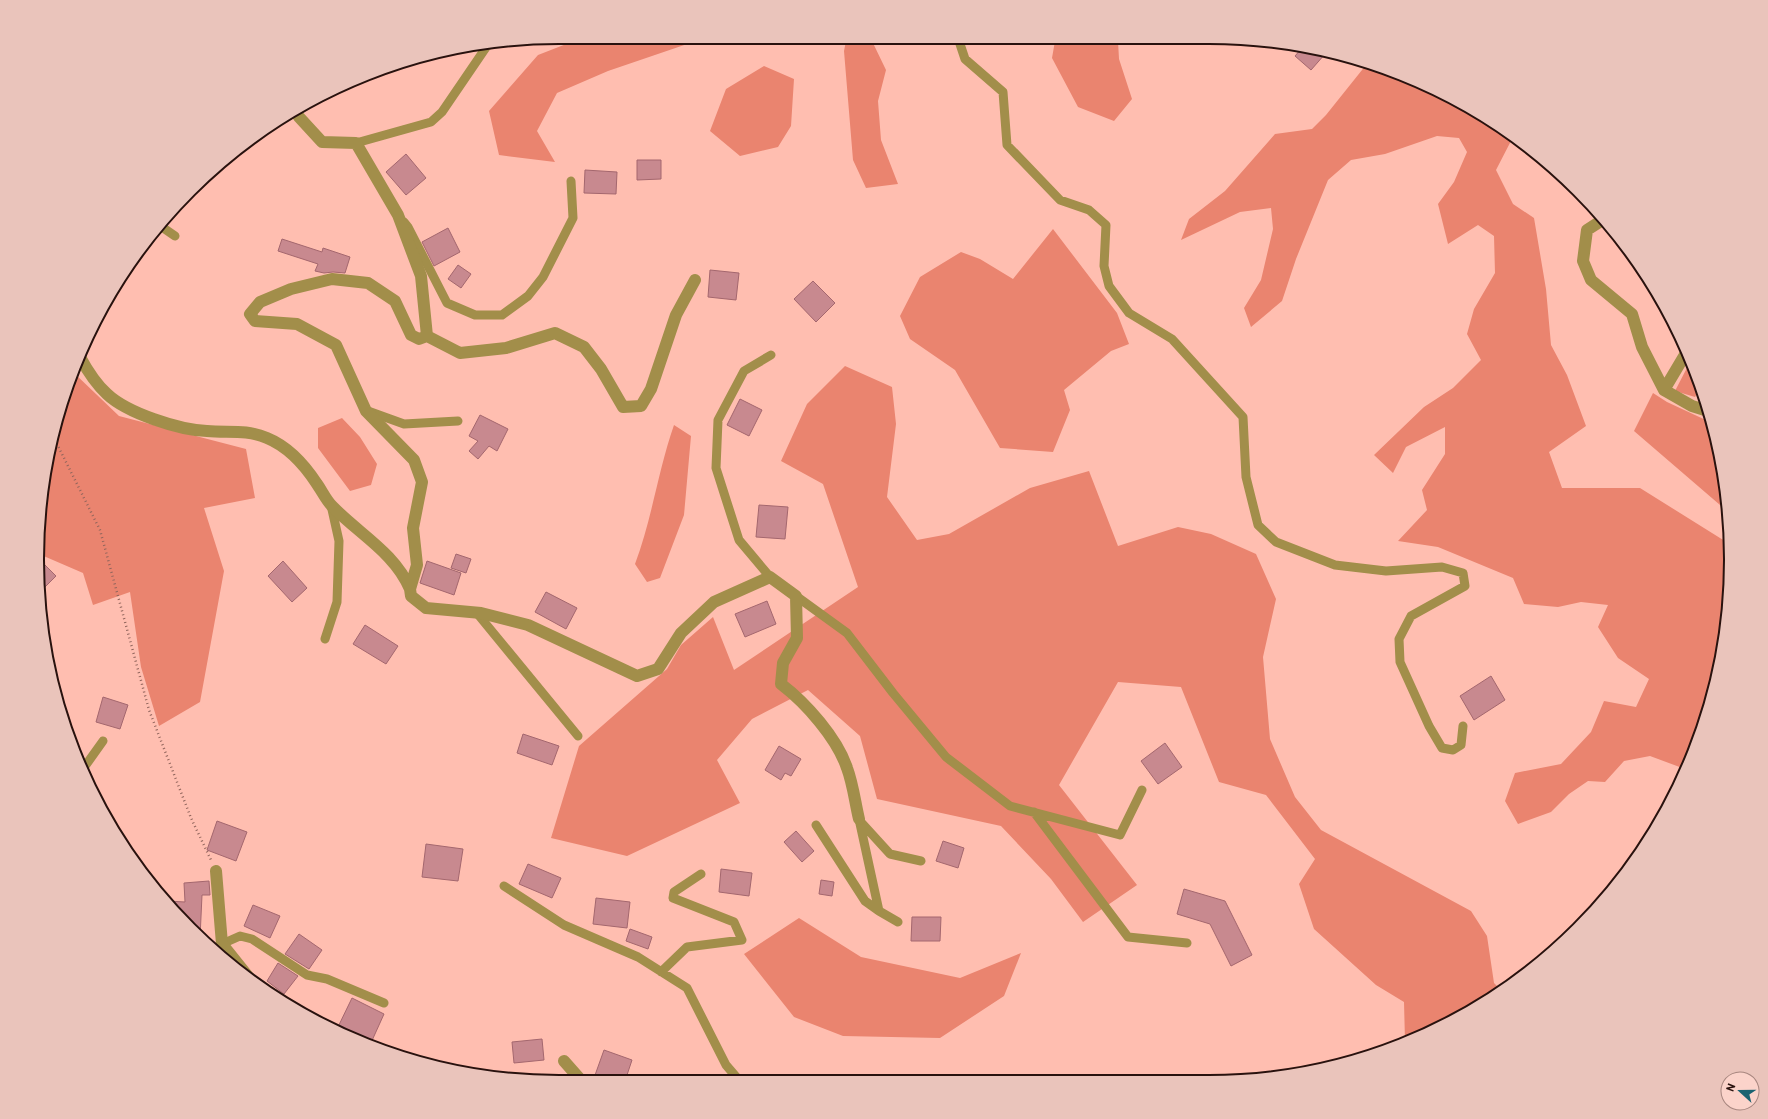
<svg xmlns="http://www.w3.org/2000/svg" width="1768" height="1119" viewBox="0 0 1768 1119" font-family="Barlow,sans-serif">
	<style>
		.green { fill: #ea846f }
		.building { fill: #c8898f; stroke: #a4676e }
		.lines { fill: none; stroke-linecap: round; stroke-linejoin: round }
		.path { stroke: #92665d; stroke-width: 2.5; stroke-dasharray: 1 3; stroke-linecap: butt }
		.lane { stroke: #a28e4a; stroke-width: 9 }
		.street { stroke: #a28e4a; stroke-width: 12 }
		.rim { fill: none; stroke: #29120e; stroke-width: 2 }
	</style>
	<rect width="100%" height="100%" fill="#ffbeb0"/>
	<path class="green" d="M574,41H696L608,71L557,93L537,131L555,162L499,155L489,111L538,55Z
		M846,41H872L886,70L878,101L881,140L898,184L866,188L853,160L844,51Z
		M1055,41H1118L1119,59L1132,99L1114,121L1078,107L1052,58Z
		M1366,65L1409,77L1513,137L1496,170L1513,204L1534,218L1546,289L1551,345L1567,375L1586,426L1549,452L1562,488H1640L1728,543L1730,594L1713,695L1685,769L1650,756L1624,761L1605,782L1588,781L1569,794L1551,812L1518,824L1505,801L1515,773L1561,764L1591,732L1604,701L1636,707L1649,679L1618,658L1598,627L1608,605L1581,602L1558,607L1524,604L1513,578L1438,547L1398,541L1427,510L1422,490L1445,454V427L1406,447L1393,473L1374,455L1424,407L1453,388L1481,360L1467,334L1474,309L1495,273L1494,236L1478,225L1448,244L1438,204L1454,182L1467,152L1459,138L1437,136L1385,154L1351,160L1328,180L1296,259L1282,301L1251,327L1244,308L1261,280L1273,229L1271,208L1240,212L1181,240L1189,219L1225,191L1275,134L1312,129L1326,115Z
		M764,66L794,79L791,126L778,147L740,156L710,131L726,89Z
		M1053,229L1117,313L1129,344L1111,351L1064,390L1070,410L1053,452L1000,448L955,370L910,339L900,316L920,277L961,252L980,259L1013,279Z
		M1690,362L1701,387L1695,397L1675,391Z
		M845,366L892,387L896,424L887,497L917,540L949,534L1030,488L1089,471L1118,546L1178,527L1211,534L1256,554L1276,599L1263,657L1270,739L1295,797L1321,830L1471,911L1487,936L1494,983L1501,990L1440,1028L1405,1041L1404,1002L1376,985L1314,929L1299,884L1315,859L1266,795L1219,782L1181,687L1118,682L1059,785L1137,885L1083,922L1051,879L1001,826L877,799L860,736L808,690L752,719L717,760L740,803L627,856L551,838L579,746L667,669L681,645L713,617L734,670L858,587L823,484L781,461L807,404Z
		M73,372L119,416L246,449L255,498L204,508L224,571L200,702L159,726L141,667L130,592L93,605L83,573L39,554L38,526L65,391Z
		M1653,393L1667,402L1710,422L1727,492V511L1634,431Z
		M342,418L360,437L377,464L371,485L350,491L318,448V428Z
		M674,425L691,436L684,515L660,578L647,582L635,564C652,519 658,471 674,425Z
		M799,918L861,957L960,978L1021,953L1004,996L940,1038L843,1036L794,1017L744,954Z"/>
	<path class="building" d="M1302,48L1318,53L1325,54L1311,70L1295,56Z
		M406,154L426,178L406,195L386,172Z
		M637,160H661V179L637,180Z
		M585,170L617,172L616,194L584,193Z
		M448,228L460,252L434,266L422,242Z
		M282,239L322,252L323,248L350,257L345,273L333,272L324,273L315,271L318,264L278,251Z
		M458,265L471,274L461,288L448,279Z
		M710,270L739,273L736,300L708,297Z
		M813,281L835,303L816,322L794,299Z
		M740,399L762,410L749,436L727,425Z
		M480,415L508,429L497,451L489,446L478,459L469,451L478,441L469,436Z
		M759,505L788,507L785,539L756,537Z
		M456,554L471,559L466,573L451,568Z
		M39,559L56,576L40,592V577Z
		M283,561L307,588L292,602L268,576Z
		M427,561L461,573L454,595L420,583Z
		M546,592L577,608L566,629L535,612Z
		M767,601L776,624L745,637L735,614Z
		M365,625L398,646L386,664L353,644Z
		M1491,676L1505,700L1474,720L1460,696Z
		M103,697L128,705L120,729L96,722Z
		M523,734L559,746L552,765L517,753Z
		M1165,743L1182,767L1158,784L1141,761Z
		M779,746L801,759L791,776L785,773L781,780L765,770Z
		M217,821L247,832L236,861L207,850Z
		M796,831L814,851L802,862L784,842Z
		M943,841L964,848L958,868L936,861Z
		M426,844L463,849L458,881L422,877Z
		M528,864L561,878L552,898L519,884Z
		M721,869L752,873L749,896L719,892Z
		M821,880L834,882L832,896L819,894Z
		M209,881L210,895H202L200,938L190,929L167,901L185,902L184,883Z
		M1184,889L1225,901L1252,955L1231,966L1210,924L1177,914Z
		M596,898L630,902L627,928L593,924Z
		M253,905L280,916L270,938L244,926Z
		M912,917H941L940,941H911Z
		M630,929L652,937L648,949L626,941Z
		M299,934L322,950L309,969L285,954Z
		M278,963L298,976L284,994L267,981Z
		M352,998L384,1014L370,1045L337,1029Z
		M542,1039L544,1060L514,1063L512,1042Z
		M604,1050L632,1060L626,1078H594Z"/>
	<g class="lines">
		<path class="path" d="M55,440L100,530L149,710L191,818L211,860"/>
		<path class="lane" d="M959,41L965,59L1003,92L1007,145L1060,200L1089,210L1106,225L1104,266L1109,286L1129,313L1172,339L1243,417L1246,477L1258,525L1276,542L1335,565L1386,571L1442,567L1463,573L1465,586L1411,616L1399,639L1400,662L1429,726L1442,748L1453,750L1461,745L1463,726
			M356,143L431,122L442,112L487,46L495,42
			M404,222L408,227L447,303L475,315H502L528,296L543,277L573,218L571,181
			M159,225L175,236
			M368,411L404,424L458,421
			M770,577L739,540L716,468L718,420L744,371L771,355
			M796,596L847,633L893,693L946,757L1010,806L1120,835L1142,790
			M476,612L578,736
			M325,639L337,602L339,541L331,505
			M83,769L103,741
			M1034,812L1128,937L1187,943
			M859,820L890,854L921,861
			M816,825L865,901L879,911L859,819
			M504,886L564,925L638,957L687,988L726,1065L738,1079
			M879,911L898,922
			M222,944L240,936L252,939L307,975L327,979L384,1003
			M661,972L687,947L742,940L734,922L673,898L674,892L701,874"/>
		<path class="street" d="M296,112L299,117L322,142L356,143L398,215L421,276L427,336L419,339L411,335L395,301L368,283L332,279L291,289L260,302L250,314L255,321L297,324L336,345L366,411L414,460L422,482L413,528L417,565L410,589L411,596L426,608L481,613L528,625L637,676L658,669L681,633L714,602L770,577L796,596L797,638L783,663L781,684C806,703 837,738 847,768C853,784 855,802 859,819
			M1604,219L1587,230L1583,261L1591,280L1632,314L1642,347L1664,390L1692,406L1708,411
			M427,336L460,353L506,348L555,333L584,347L601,369L623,407L641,406L651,389L676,315L695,280
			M80,357C87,370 96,384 107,394C127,413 179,430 207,431C229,433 245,429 267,438C289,447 304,464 317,484C322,491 326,500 332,506C359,534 395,553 410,589
			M1664,390L1686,353
			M216,871L222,944L250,979
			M564,1061L579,1078"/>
	</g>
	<path d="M0 0H1768V1119H0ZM559 44H1209A515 515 0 0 1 1724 559V560A515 515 0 0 1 1209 1075H559A515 515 0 0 1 44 560V559A515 515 0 0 1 559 44Z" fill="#eac4bb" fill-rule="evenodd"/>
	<path class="rim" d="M559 44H1209A515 515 0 0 1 1724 559V560A515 515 0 0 1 1209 1075H559A515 515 0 0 1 44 560V559A515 515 0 0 1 559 44Z"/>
	<g transform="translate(1740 1091) rotate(291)"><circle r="19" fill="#fbd3ca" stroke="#a7867f"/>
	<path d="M0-3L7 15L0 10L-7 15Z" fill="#1a6371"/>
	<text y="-6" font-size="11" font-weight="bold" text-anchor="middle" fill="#29120e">N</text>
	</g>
</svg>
